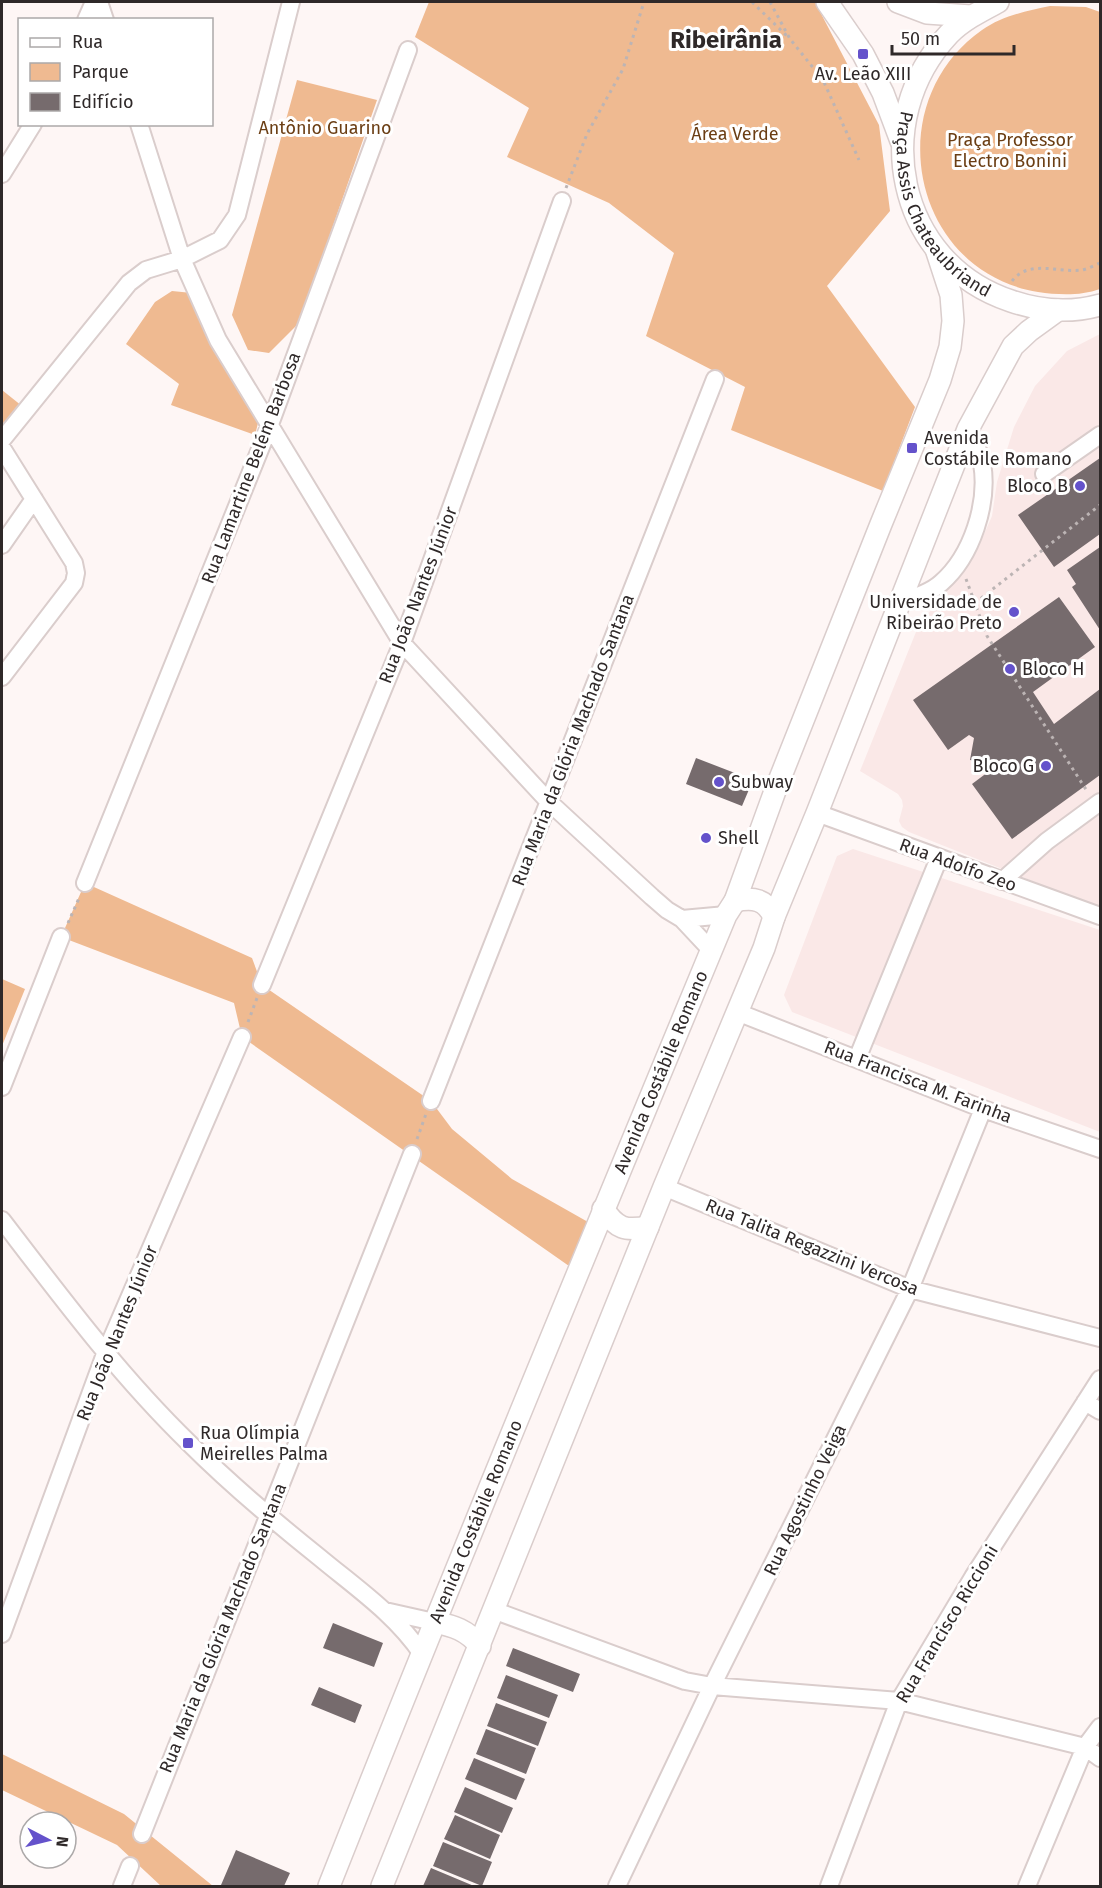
<svg xmlns="http://www.w3.org/2000/svg" width="1102" height="1888" viewBox="0 0 1102 1888" font-family="'Fira Sans',sans-serif">
	<style>
		.built { fill: #fae8e7 }
		.green { fill: #efba91 }
		.building { fill: #766b6d }
		.lines { fill: none; stroke-linecap: round; stroke-linejoin: round }
		.minor-casing { stroke: #dacdcc; stroke-width: 20 }
		.major-casing { stroke: #dacdcc; stroke-width: 24 }
		.path { stroke: #bcb4b4; stroke-width: 3; stroke-dasharray: 3 4.5; stroke-linecap: butt }
		.minor { stroke: #fff; stroke-width: 16 }
		.major { stroke: #fff; stroke-width: 21 }
		.poi-dot { fill: #6452cb; stroke: #fff; stroke-width: 2 }
		.labels { text-anchor: middle; dominant-baseline: central; stroke-width: 6; stroke-linejoin: round; paint-order: stroke }
		.poi-label { font-size: 18px; fill: #2f2929; stroke: #fff; text-anchor: start }
		.park-label { font-size: 18px; fill: #6b3e14; stroke: #fff }
		.street-label { font-size: 18px; fill: #2f2929; stroke: #fff }
		.district-label { font-size: 24px; font-weight: bold; fill: #2f2929; stroke: #fff }
	</style>
	<rect width="100%" height="100%" fill="#fef6f5"/>
	<path class="built" d="M1100,334V908L909,832L902,827L899,821L903,806L902,800L898,794L860,771L918,627L978,548L992,516L997,482L1014,427L1035,386L1067,351Z
		M853,849L1100,930V1132L792,1012L784,995L837,856Z"/>
	<path class="green" d="M429,2H815L879,125L890,211L827,286L915,407L883,491L731,430L745,387L646,336L674,253L609,203L507,157L529,108L415,37Z
		M1050,6L1086,7L1100,12V289C1081,296 1058,295 1038,292C911,271 878,103 982,30C1002,16 1026,11 1050,6Z
		M297,80L377,100L299,323L269,353L248,350L232,315Z
		M172,291L192,293L226,366L258,423L255,435L171,405L179,384L126,344L155,302Z
		M2,390L32,414L2,451Z
		M85,883L252,958L262,985L431,1101L452,1129L512,1179L588,1222L569,1266L242,1037L234,1003L61,937Z
		M2,979L25,989L2,1046Z
		M2,1754L124,1814L213,1886H161L117,1845L2,1790Z"/>
	<path class="building" d="M1100,458V534L1054,567L1018,515Z
		M1100,547V630L1072,587L1076,584L1067,570Z
		M1059,597L1095,647L1033,692L1054,724L1100,689V775L1012,839L972,784L992,769L989,764L970,760L974,738L969,735L948,750L913,700Z
		M696,758L753,780L742,806L686,784Z
		M333,1623L383,1643L374,1667L323,1648Z
		M513,1648L580,1674L573,1692L506,1666Z
		M506,1675L558,1695L549,1718L497,1698Z
		M319,1687L362,1705L355,1723L311,1705Z
		M496,1703L547,1722L538,1746L487,1726Z
		M486,1729L536,1748L526,1774L476,1754Z
		M474,1758L525,1779L516,1800L465,1779Z
		M465,1787L513,1808L502,1833L454,1812Z
		M455,1815L500,1835L490,1859L444,1839Z
		M443,1842L492,1862L482,1886L433,1866Z
		M236,1850L290,1873L284,1886L221,1885Z
		M431,1868L474,1886H423Z"/>
	<g class="lines">
		<defs>
			<path id="minor" d="M99,2L105,20
				M86,20L94,2
				M139,124L182,259L218,340L402,643L549,802L652,897L667,910L682,919L711,950
				M2,174L33,124
				M2,440L129,283L146,270L182,259L220,240L237,215L291,2
				M2,448L74,563L76,573L74,583L2,677
				M1044,474L1100,435
				M2,545L34,499
				M900,602C914,598 930,593 941,583C972,556 989,503 982,463C980,451 973,440 968,429
				M817,813L1100,916
				M1002,881L1047,841L1100,802
				M85,883L269,427L408,50
				M682,919L726,915
				M262,985L402,643L562,201
				M737,1012L983,1109L1100,1149
				M857,1059L939,858
				M2,1087L61,937
				M431,1101L715,379
				M664,1187L910,1289L1100,1338
				M2,1220C61,1297 119,1375 189,1443C230,1484 274,1521 319,1557C355,1587 395,1614 422,1654
				M1085,1402L1100,1411
				M493,1610L685,1681L712,1686L899,1701L1085,1747L1100,1758
				M385,1611L434,1622
				M2,1634L105,1354L242,1037
				M142,1834L412,1154
				M122,1886L130,1866
				M617,1886L712,1686L910,1289L983,1109
				M829,1886L899,1701L973,1577L1100,1379
				M1027,1886L1085,1747L1100,1727"/>
			<g id="major">
				<path d="M827,2L863,54L883,93L901,141"/>
				<path d="M898,2L927,13L971,16"/>
				<path id="s1" d="M998,2C981,11 963,20 949,34C868,120 896,263 1011,301C1040,311 1071,313 1100,305"/>
				<path d="M735,901C753,897 766,899 774,917"/>
				<path d="M603,1209C617,1229 625,1231 648,1227"/>
				<path d="M434,1622C454,1626 467,1630 480,1646"/>
				<path id="s2" d="M329,1886C458,1561 592,1238 726,915L735,901L775,791L881,524L940,380L950,347L953,321L951,295L937,252"/>
				<path d="M382,1886L664,1187L764,948L774,917L817,813L968,429L1013,346L1029,331L1058,310"/>
			</g>
		</defs>
		<use href="#minor" class="minor-casing"/>
		<use href="#major" class="major-casing"/>
		<path class="path" d="M752,2L787,36
			M770,2L790,39L823,80L859,160
			M566,188L587,134L623,69L644,2
			M1012,281C1029,259 1058,273 1082,270C1088,269 1095,265 1100,263
			M966,579L987,636L1087,791
			M975,603L1100,505
			M68,923L80,896
			M248,1022L257,998
			M417,1139L426,1114"/>
		<use href="#minor" class="minor"/>
		<use href="#major" class="major"/>
	</g>
	<g class="poi-dot">
		<rect x="857" y="48" width="12" height="12" rx="3"/>
		<rect x="906" y="442" width="12" height="12" rx="3"/>
		<circle cx="1080" cy="486" r="6"/>
		<circle cx="1014" cy="612" r="6"/>
		<circle cx="1010" cy="669" r="6"/>
		<circle cx="1046" cy="766" r="6"/>
		<circle cx="719" cy="782" r="6"/>
		<circle cx="706" cy="838" r="6"/>
		<rect x="182" y="1437" width="12" height="12" rx="3"/>
	</g>
	<g class="labels">
		<g class="poi-label">
			<text x="863" y="74" text-anchor="middle">Av. Leão XIII</text>
			<text x="924" y="438">Avenida<tspan x="924" dy="21">Costábile Romano</tspan></text>
			<text x="1068" y="486" text-anchor="end">Bloco B</text>
			<text x="1002" y="602" text-anchor="end">Universidade de<tspan x="1002" dy="21">Ribeirão Preto</tspan></text>
			<text x="1022" y="669">Bloco H</text>
			<text x="1034" y="766" text-anchor="end">Bloco G</text>
			<text x="731" y="782">Subway</text>
			<text x="718" y="838">Shell</text>
			<text x="200" y="1433">Rua Olímpia<tspan x="200" dy="21">Meirelles Palma</tspan></text>
		</g>
		<g class="park-label">
			<text x="325" y="128">Antônio Guarino</text>
			<text x="735" y="134">Área Verde</text>
			<text x="1010" y="140">Praça Professor<tspan x="1010" dy="21">Electro Bonini</tspan></text>
		</g>
		<g class="street-label">
			<text stroke="none"><textPath href="#s1" startOffset="255">Praça Assis Chateaubriand</textPath></text>
			<text transform="translate(251 468) rotate(-69)">Rua Lamartine Belém Barbosa</text>
			<text transform="translate(418 595) rotate(-69)">Rua João Nantes Júnior</text>
			<text transform="translate(573 740) rotate(-69)">Rua Maria da Glória Machado Santana</text>
			<text transform="translate(958 865) rotate(20)">Rua Adolfo Zeo</text>
			<text stroke="none"><textPath href="#s2" startOffset="879">Avenida Costábile Romano</textPath></text>
			<text transform="translate(918 1082) rotate(21)">Rua Francisca M. Farinha</text>
			<text transform="translate(812 1247) rotate(22)">Rua Talita Regazzini Vercosa</text>
			<text transform="translate(117 1333) rotate(-68)">Rua João Nantes Júnior</text>
			<text transform="translate(805 1500) rotate(-64)">Rua Agostinho Veiga</text>
			<text stroke="none"><textPath href="#s2" startOffset="393">Avenida Costábile Romano</textPath></text>
			<text transform="translate(947 1624) rotate(-59)">Rua Francisco Riccioni</text>
			<text transform="translate(223 1628) rotate(-68)">Rua Maria da Glória Machado Santana</text>
		</g>
		<g class="district-label">
			<text x="726" y="40">Ribeirânia</text>
		</g>
	</g>
	<rect width="1102" height="1888" fill="none" stroke="#2f2929" stroke-width="6"/>
	<rect x="18" y="18" width="195" height="108" fill="#ffffff" stroke="#aca9a9" stroke-width="1.5"/>
	<rect x="30" y="38" width="30" height="9" fill="#ffffff" stroke="#aca9a9" stroke-width="1.5"/>
	<text x="72" y="48" font-size="18" fill="#2f2929">Rua</text>
	<rect x="30" y="63" width="30" height="18" fill="#efba91" stroke="#aca9a9" stroke-width="1.5"/>
	<text x="72" y="78" font-size="18" fill="#2f2929">Parque</text>
	<rect x="30" y="93" width="30" height="18" fill="#766b6d" stroke="#aca9a9" stroke-width="1.5"/>
	<text x="72" y="108" font-size="18" fill="#2f2929">Edifício</text>
	<g transform="translate(48 1840) rotate(97)"><circle r="28" fill="#ffffff" stroke="#aca9a9" stroke-width="1.5"/>
	<path d="M0-4.5L10 22L0 15L-10 22Z" fill="#6452cb"/>
	<text y="-9" font-size="16" font-weight="bold" text-anchor="middle" fill="#2f2929">N</text>
	</g>
	<path d="M892 45v9h122v-9" fill="none" stroke="#2f2929" stroke-width="3"/>
	<text x="901" y="45" font-size="18" fill="#2f2929" stroke="#ffffff" stroke-width="4.5" paint-order="stroke">50 m</text>
</svg>
